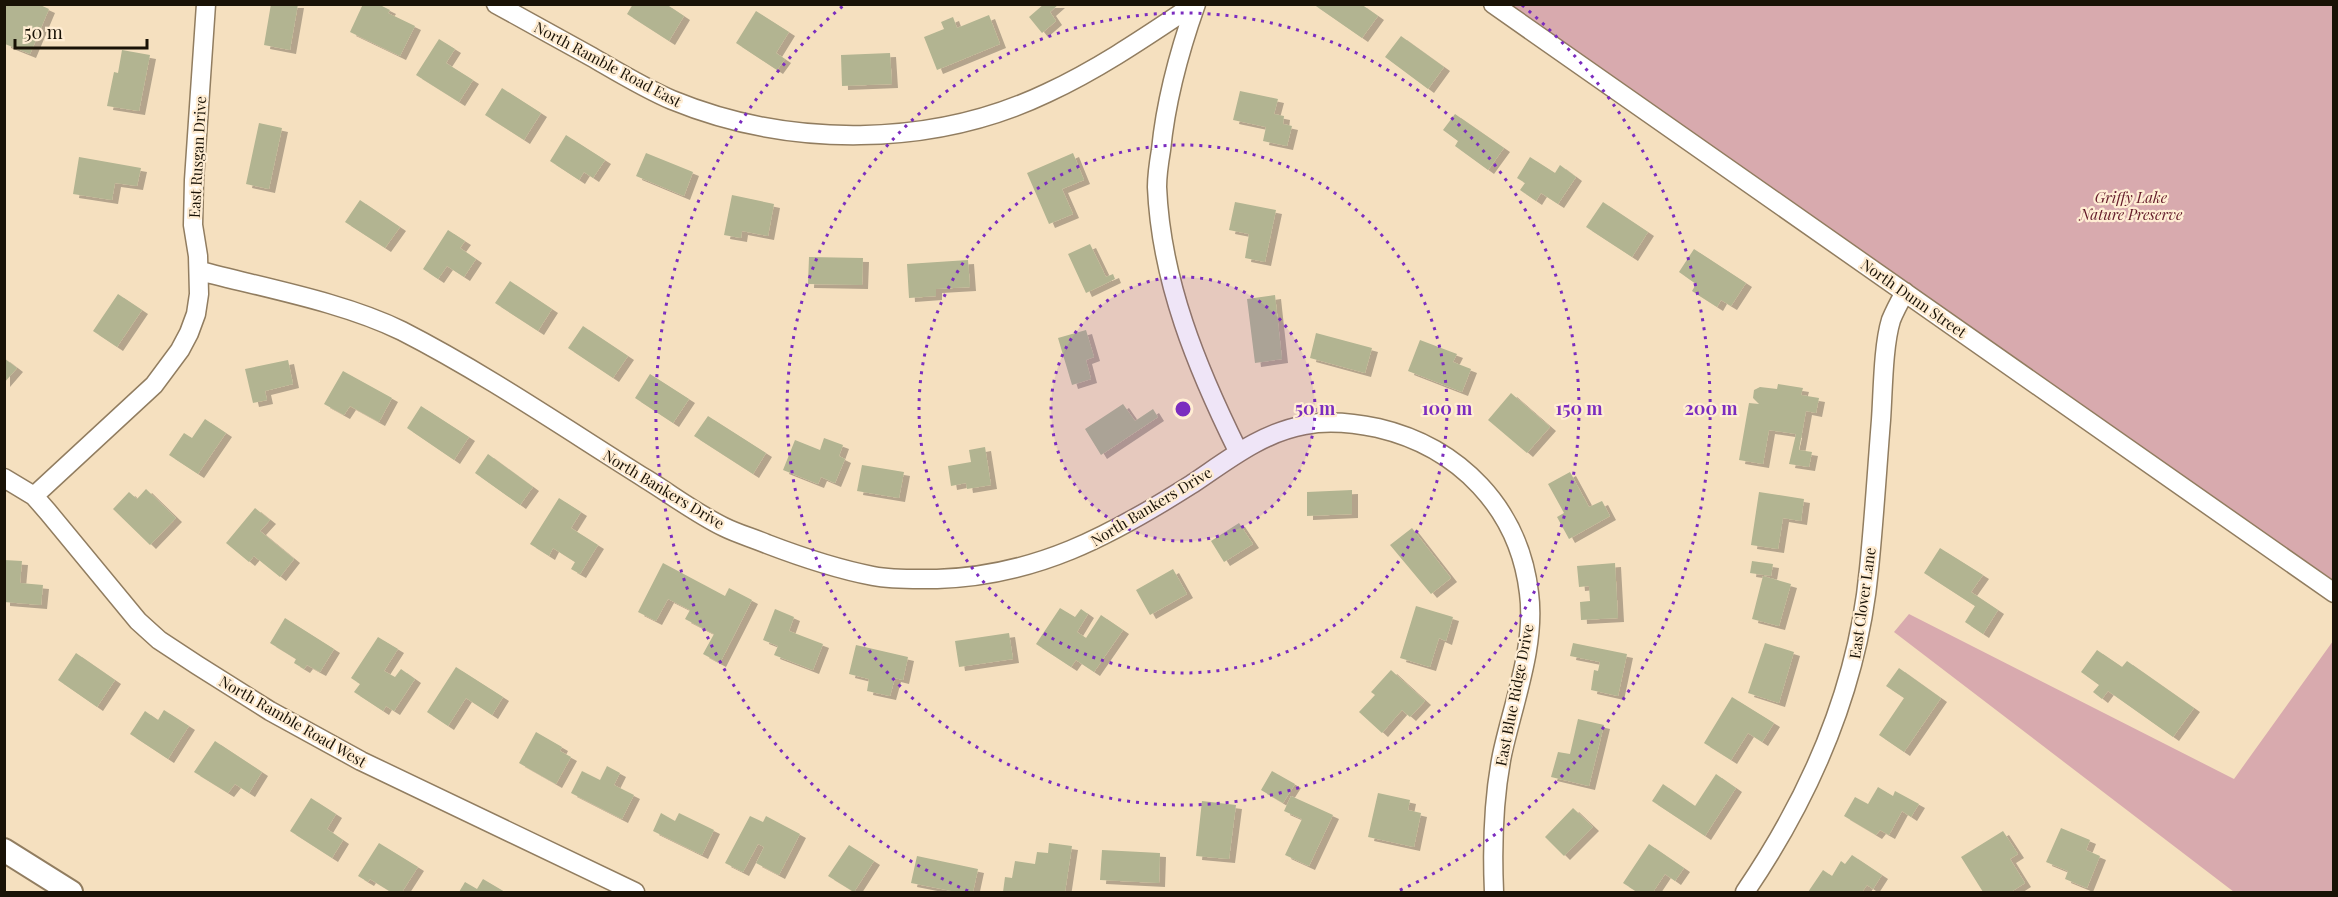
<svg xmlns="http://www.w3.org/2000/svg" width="2338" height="897" viewBox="0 0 2338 897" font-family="'Playfair Display',serif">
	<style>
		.green { fill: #d8aaae }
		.building { fill: #b2b491; filter: url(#shadow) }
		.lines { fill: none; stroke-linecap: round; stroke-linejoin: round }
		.minor-casing { stroke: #917d60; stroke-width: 21 }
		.major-casing { stroke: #917d60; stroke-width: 26 }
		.minor { stroke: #fff; stroke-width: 18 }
		.major { stroke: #fff; stroke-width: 22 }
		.ring { fill: none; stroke: #7b2cbf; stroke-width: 3; stroke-dasharray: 3 6 }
		.labels { text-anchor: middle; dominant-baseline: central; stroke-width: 4.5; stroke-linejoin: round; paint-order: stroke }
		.street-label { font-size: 15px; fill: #191206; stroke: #ffedd3 }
		.park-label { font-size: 15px; font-style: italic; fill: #631928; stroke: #ffedd3 }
		.centre { fill: #7b2cbf; stroke: #ffedd3; stroke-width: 3 }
		.ring-label { font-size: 18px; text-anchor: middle; font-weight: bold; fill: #7b2cbf; stroke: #ffedd3; stroke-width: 4.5; stroke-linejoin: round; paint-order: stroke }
	</style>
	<defs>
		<filter id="shadow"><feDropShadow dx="6" dy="4" stdDeviation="0" flood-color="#0004"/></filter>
	</defs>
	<rect width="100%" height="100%" fill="#f5e0bf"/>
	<path class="green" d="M1492,5H2333V593Z
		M1909,614L2234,779L2333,641V892H2234L1894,632Z"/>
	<path class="building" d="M5,4H38L49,9L30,54L5,44Z
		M271,4H298L290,50L264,45Z
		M363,4H378L390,10L388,13L415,26L400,56L350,32Z
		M633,4H666L684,16L669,41L627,14Z
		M1044,4H1059L1050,12L1056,21L1042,33L1029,17Z
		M1313,4H1361L1378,16L1362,38Z
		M756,11L789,32L776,53L785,59L777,70L736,43Z
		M989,15L1000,44L937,70L924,37L944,29L941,22L953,17L957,28Z
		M1401,36L1444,67L1428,89L1385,57Z
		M439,39L455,49L446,63L473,80L459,102L416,75Z
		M122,50L150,55L139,111L107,106L114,72L118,73Z
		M890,53L892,84L842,86L841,55Z
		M502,88L541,113L524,140L485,115Z
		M1240,91L1278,99L1274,114L1284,116L1283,124L1292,126L1287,146L1263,141L1266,127L1233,120Z
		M1455,114L1504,148L1488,170L1455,146L1458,141L1443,130Z
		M259,123L282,128L269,189L246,184Z
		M566,135L605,160L593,178L584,172L579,180L550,161Z
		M646,153L693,172L684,196L636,176Z
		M1073,153L1084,180L1062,189L1073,214L1049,224L1027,173Z
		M79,157L141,168L137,186L115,183L112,200L73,194Z
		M1530,157L1555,173L1560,165L1576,177L1558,204L1541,193L1536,201L1520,190L1525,183L1517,178Z
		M732,195L774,204L768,236L742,231L741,238L724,235Z
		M360,200L400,227L385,248L345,222Z
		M1235,202L1276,210L1265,262L1245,258L1249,234L1229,230Z
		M1603,202L1648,232L1632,257L1586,227Z
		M448,230L465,241L460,248L476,259L464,277L447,266L438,279L423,269Z
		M1090,244L1106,277L1113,274L1115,279L1086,293L1068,254Z
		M1694,249L1746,283L1731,306L1721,300L1717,307L1692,291L1696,284L1679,272Z
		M809,257L863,258L862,285L808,284Z
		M968,260L970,287L936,289V296L909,298L907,264Z
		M510,281L552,309L538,331L495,303Z
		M118,294L142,310L117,347L93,331Z
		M1275,295L1282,359L1255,363L1247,299Z
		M583,326L628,356L613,378L568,348Z
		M1086,330L1094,357L1086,360L1091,379L1072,385L1058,338Z
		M1316,333L1372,348L1365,373L1310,358Z
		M1420,340L1457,354L1453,362L1471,369L1462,392L1408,371Z
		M4,358L17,368L4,383Z
		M288,360L293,384L265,391L267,400L253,403L245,369Z
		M343,371L392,398L379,422L350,406L344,415L324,404Z
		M650,374L689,399L673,423L635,398Z
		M1778,384L1803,388L1801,395L1819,398L1816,413L1806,411L1799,450L1812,452L1809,467L1789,464L1796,434L1769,430L1763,464L1739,460L1749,403L1759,404L1753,398L1754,390L1760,387L1777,389Z
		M1511,393L1550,427L1527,453L1488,420Z
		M1123,404L1135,421L1153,409L1158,417L1101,455L1085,429Z
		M421,406L469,437L454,460L407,428Z
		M708,416L766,453L753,474L694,436Z
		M205,419L226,433L198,474L169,455L184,433L192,438Z
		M824,438L843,445L839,456L845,459L835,483L821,477L818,484L783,470L795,440L820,450Z
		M985,447L991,485L967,489L966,483L951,486L948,466L971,462L969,450Z
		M488,454L533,487L520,505L475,473Z
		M862,465L904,472L899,498L857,491Z
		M1570,472L1589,507L1602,501L1610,516L1569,539L1557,517L1564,513L1548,484Z
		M146,489L176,518L150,545L113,509L129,492L137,499Z
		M1352,490V514L1307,516V492Z
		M1759,492L1804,499L1801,521L1783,518L1778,549L1751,545Z
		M559,498L581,512L571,528L598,545L580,574L571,569L575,562L553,548L549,556L530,544Z
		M255,508L270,520L260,531L294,559L280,577L254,556L249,562L226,543Z
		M1239,523L1253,544L1224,562L1211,541Z
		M1412,528L1451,578L1431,594L1390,545Z
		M1940,548L1983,575L1971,592L1998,610L1983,634L1965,622L1975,606L1924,573Z
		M4,560L22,561L20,583L43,585L41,605L4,602Z
		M1752,561L1773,564L1771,576L1750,573Z
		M663,563L725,596L729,588L752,600L720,663L703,654L714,634L685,619L690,610L668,599L656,621L638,612Z
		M1615,563L1618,618L1581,620L1580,602L1590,601L1589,586L1579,587L1577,566Z
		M1173,569L1187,594L1150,615L1136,590Z
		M1763,576L1791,584L1779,626L1752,619Z
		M1416,606L1453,617L1446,641L1439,638L1430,667L1400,658Z
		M1060,608L1075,617L1081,609L1088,614L1077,632L1086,638L1101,615L1123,630L1094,672L1076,660L1071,667L1036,644Z
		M775,609L794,617L789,631L823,644L813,670L774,655L778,646L763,640Z
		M285,618L334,649L320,672L307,665L304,669L294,663L296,659L270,643Z
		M1009,633L1013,659L959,667L955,641Z
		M378,637L398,649L384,671L395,677L401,669L415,679L394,711L386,706L383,711L354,692L360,684L351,678Z
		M1573,643L1627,654L1618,696L1591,690L1594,670L1598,671L1600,662L1570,656Z
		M1765,643L1794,652L1779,703L1748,693Z
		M856,645L908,657L903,680L895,678L890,696L867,691L869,679L849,674Z
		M2097,650L2122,667L2127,661L2194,708L2173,737L2108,691L2102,699L2093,692L2099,685L2081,672Z
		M76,653L115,680L97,707L58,680Z
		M456,667L503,697L492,715L466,698L448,726L427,712Z
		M1899,668L1941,698L1904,752L1879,735L1904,698L1886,686Z
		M1391,670L1425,701L1410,717L1402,710L1382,733L1359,712L1375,695L1371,692Z
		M1732,697L1774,723L1762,742L1748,733L1731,760L1704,743Z
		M164,710L189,726L168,759L130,734L145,711L158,720Z
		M1578,719L1604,725L1589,786L1551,777L1558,752L1570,754Z
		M536,732L562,747L560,751L571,757L556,784L519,763Z
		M215,741L262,772L249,793L235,784L228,793L194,772Z
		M607,766L620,773L614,785L634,795L622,819L571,793L582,771L600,780Z
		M1272,771L1295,784L1283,803L1261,790Z
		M1716,774L1736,788L1705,836L1652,801L1663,784L1695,806Z
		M1878,787L1893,796L1895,791L1919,804L1911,817L1902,811L1889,835L1880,830L1876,835L1844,816L1855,797L1868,804Z
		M1378,793L1410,800L1408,810L1421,813L1414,847L1368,837Z
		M1291,796L1333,815L1309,866L1285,855L1302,819L1284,811Z
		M311,798L336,814L327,829L343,840L332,858L290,831Z
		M1202,801L1236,805L1229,859L1196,856Z
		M1573,808L1593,827L1564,856L1545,837Z
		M661,813L675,821L679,813L714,830L702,855L653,831Z
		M750,816L763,822L766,816L800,834L779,875L756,863L764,847L758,844L743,872L725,863Z
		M2061,828L2090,840L2086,850L2100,856L2087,888L2065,879L2068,871L2046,862Z
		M2003,831L2018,854L2010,859L2025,883L2011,892H1983L1961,857Z
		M379,843L418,867L402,892H391L370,879L368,882L358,876Z
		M1049,843L1072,846L1065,892H1003L1005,877L1012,878L1015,861L1035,864L1037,852L1048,853Z
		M1649,844L1684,868L1675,881L1665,874L1653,892H1637L1623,883Z
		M849,845L874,861L854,892L828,876Z
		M1102,850L1160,853L1159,883L1100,880Z
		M1852,855L1882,875L1873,889L1867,885L1862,892H1808L1823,870L1832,876L1841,861L1845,864Z
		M917,856L978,869L973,892H957L911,883Z
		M483,879L505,892H459L465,882L477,889Z"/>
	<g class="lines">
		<defs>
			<path id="minor" d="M496,4C528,22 560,39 592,57C618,72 644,88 672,100C789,148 932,148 1047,93C1099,69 1147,36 1195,4
				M1196,4C1179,52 1166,99 1161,150C1159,162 1157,175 1157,187C1161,281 1197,368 1238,451
				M1493,4L2334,593
				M200,271C264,288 343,302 402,331C486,374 566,429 646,479C672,495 697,514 724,527C738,534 753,538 767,544C801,557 837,569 873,576C894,580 916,579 937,579C1036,576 1110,536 1192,484C1228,460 1261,433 1305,425C1329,420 1354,423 1378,428C1459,447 1519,508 1529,593C1536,646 1513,703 1502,755C1493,801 1492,846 1494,892
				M4,478L34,496L48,512L138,621L159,640L197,665L270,711L361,761L635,892
				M34,496L154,385L180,350L189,333L196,314L199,294L198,256L193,225L194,180L206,4
				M1745,892C1811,795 1858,687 1869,569C1874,520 1877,470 1881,420C1883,392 1883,346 1891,320C1895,310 1900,301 1905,292"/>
			<path id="major" d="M4,850L71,892"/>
		</defs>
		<use href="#minor" class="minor-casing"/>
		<use href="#major" class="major-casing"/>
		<use href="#minor" class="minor"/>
		<use href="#major" class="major"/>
	</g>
	<circle cx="1183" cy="409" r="132" fill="#7b2cbf" fill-opacity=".12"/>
	<g class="ring">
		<circle cx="1183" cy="409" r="132"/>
		<circle cx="1183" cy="409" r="264"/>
		<circle cx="1183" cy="409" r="396"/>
		<path d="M968 891A528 528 0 0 1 844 5M1522 5A528 528 0 0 1 1398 891"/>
	</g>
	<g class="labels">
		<g class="street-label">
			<text transform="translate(608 64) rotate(28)">North Ramble Road East</text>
			<text transform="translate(197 157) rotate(-87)">East Rusgan Drive</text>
			<text transform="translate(1914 298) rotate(35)">North Dunn Street</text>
			<text transform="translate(664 489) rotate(31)">North Bankers Drive</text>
			<text transform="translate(1151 506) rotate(-31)">North Bankers Drive</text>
			<text transform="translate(1862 603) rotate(-82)">East Clover Lane</text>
			<text transform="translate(1514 695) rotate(-79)">East Blue Ridge Drive</text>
			<text transform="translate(293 721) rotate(30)">North Ramble Road West</text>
		</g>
		<g class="park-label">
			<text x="2131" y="197">Griffy Lake<tspan x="2131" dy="17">Nature Preserve</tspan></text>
		</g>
	</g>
	<circle cx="1183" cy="409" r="9" class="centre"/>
	<g class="ring-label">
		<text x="1315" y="415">50 m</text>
		<text x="1447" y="415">100 m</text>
		<text x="1579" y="415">150 m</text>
		<text x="1711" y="415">200 m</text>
	</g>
	<rect width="2338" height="897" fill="none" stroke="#191206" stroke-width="12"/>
	<path d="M15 39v9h132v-9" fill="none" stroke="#191206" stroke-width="3"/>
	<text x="24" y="39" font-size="18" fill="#191206" stroke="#ffedd3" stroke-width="4.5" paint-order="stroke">50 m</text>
</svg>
